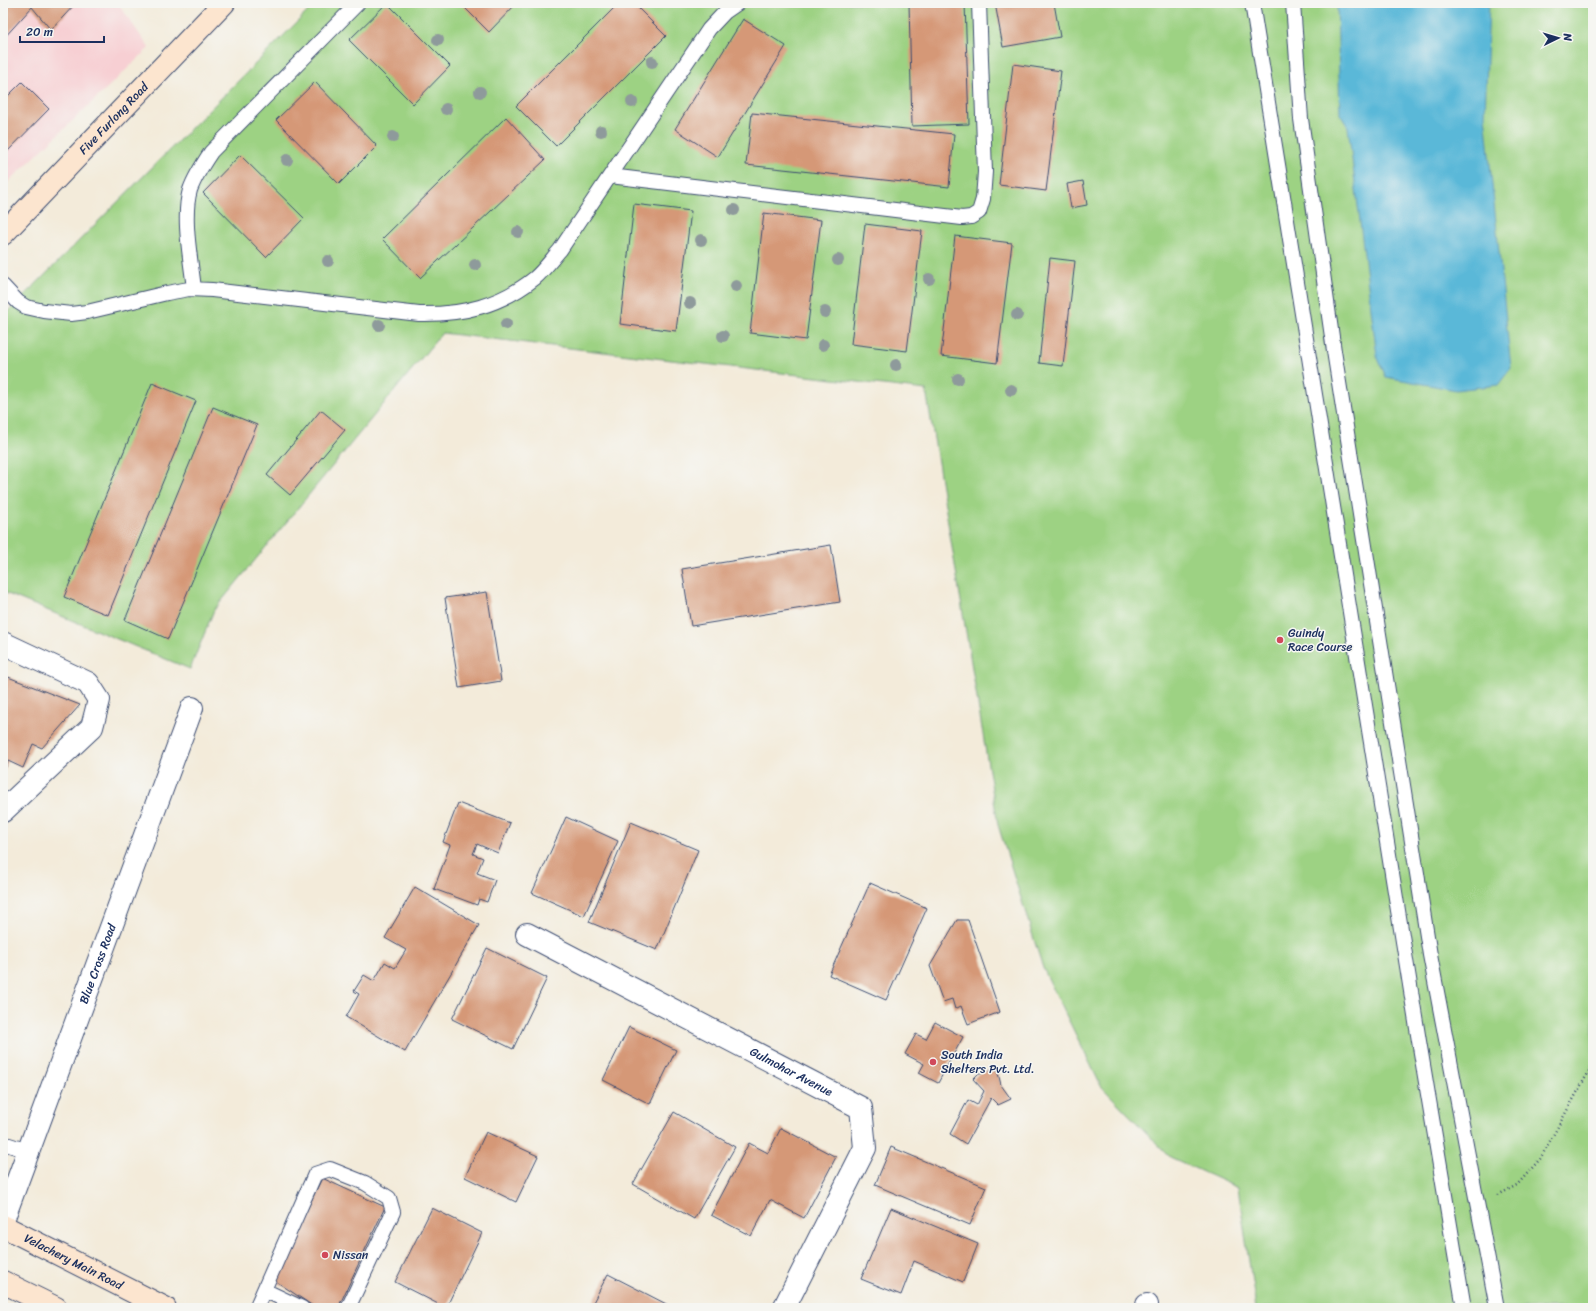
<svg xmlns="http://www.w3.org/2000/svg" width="1596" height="1311" viewBox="0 0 1596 1311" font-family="Sriracha,sans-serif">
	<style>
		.built { fill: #f7cfd3 }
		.green { fill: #9dd283; stroke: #5c8070 }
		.water { fill: #5ab8d8; stroke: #3a749b }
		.building { fill: #d59877 }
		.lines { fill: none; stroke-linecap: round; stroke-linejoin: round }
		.lane-casing { stroke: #3b4b71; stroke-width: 16 }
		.street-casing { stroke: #3b4b71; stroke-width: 24 }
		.secondary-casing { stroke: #3b4b71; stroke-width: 24 }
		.path { stroke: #3b4b71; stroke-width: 2.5; stroke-dasharray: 1 3; stroke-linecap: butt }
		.lane { stroke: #fff; stroke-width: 14 }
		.street { stroke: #fff; stroke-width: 22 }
		.secondary { stroke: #fce5cf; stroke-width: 22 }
		.tree { fill: #8e9a9b }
		.poi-dot { fill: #d1495b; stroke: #f6f6f2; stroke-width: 1.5 }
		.labels { text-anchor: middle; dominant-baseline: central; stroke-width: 3; stroke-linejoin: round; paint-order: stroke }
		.street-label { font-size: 12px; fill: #1b2f5e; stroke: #f6f6f2 }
		.poi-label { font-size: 12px; fill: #1b2f5e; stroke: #f6f6f2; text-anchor: start }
	</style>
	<rect width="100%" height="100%" fill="#f6f6f2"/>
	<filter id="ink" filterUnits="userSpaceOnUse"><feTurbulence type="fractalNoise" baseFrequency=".025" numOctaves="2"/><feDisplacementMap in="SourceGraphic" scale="8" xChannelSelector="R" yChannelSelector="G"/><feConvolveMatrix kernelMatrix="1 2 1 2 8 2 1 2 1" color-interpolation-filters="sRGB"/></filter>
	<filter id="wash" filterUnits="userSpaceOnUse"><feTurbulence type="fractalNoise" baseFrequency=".012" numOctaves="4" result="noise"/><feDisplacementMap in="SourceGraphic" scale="16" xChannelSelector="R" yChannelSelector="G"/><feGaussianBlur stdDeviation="0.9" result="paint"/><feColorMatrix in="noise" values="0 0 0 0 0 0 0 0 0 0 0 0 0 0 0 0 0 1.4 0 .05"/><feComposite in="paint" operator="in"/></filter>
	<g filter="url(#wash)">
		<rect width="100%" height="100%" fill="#f3ebda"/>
		<path class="built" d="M3,3H118L149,48L3,187Z"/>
		<path class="green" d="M316,3H1593V1308H1256L1238,1188L1170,1157L1101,1086L1043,968L998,825L926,390L442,333L214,610L190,669L3,592V317Z"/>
		<path class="water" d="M1337,3H1489L1485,116L1511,368L1498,385L1456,390L1386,377L1377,356L1348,127L1340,114Z"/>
		<g id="blocks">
			<path class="building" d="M3,3H76L51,30L32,7L3,39Z
				M387,3L450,66L413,104L349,40Z
				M460,3H517L489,32Z
				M619,3H633L666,36L556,146L516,106Z
				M909,3H965L969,124L912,126Z
				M995,3H1054L1060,37L1003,47Z
				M743,19L786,46L718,157L675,129Z
				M1013,64L1061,71L1046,191L999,185Z
				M22,82L49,109L3,156V101Z
				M315,82L377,146L339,184L276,120Z
				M752,113L954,134L949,187L746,165Z
				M506,117L545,160L420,278L382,239Z
				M240,155L304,218L266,257L203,193Z
				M1083,181L1087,205L1071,208L1067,184Z
				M634,204L691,211L676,331L620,324Z
				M764,213L821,220L806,340L750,333Z
				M865,224L922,231L907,351L851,344Z
				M955,236L1012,243L997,363L941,356Z
				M1050,258L1075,261L1063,366L1039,363Z
				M152,383L196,401L108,615L64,597Z
				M213,407L257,425L168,639L125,620Z
				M321,410L345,430L290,495L267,475Z
				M831,545L840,602L691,626L682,569Z
				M487,592L501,681L459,688L445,598Z
				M3,675L80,705L42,748L33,744L23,768L8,761L3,774Z
				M458,803L510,823L498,853L477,844L473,854L483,858L477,873L495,880L487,902L479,899L477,905L434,889L450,845L443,842Z
				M566,817L618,841L584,916L532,893Z
				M631,822L698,850L657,950L589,922Z
				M870,883L927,908L886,1000L829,975Z
				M415,887L479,925L405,1052L346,1017L359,994L354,991L364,975L374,981L385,962L395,968L406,950L385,938Z
				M957,920H968L1000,1012L968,1024L961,1006L955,1009L952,999L943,1002L930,966Z
				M487,948L547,978L513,1049L452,1019Z
				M935,1022L963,1037L938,1083L919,1073L924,1064L905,1054L916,1034L926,1039Z
				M629,1027L676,1050L650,1104L603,1080Z
				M997,1069L1001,1085L1011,1099L998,1105L991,1098L966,1144L950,1134L968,1100L977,1105L984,1091L973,1079L979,1073Z
				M674,1112L735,1147L694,1219L633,1184Z
				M781,1128L836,1157L804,1218L770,1200L751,1236L711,1215L749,1143L768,1153Z
				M486,1132L538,1156L516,1202L465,1177Z
				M891,1147L986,1187L970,1225L875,1185Z
				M322,1178L385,1207L338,1308H316L274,1280Z
				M432,1208L482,1233L446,1308L395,1282Z
				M891,1208L978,1244L963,1282L914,1261L901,1295L861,1279Z
				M608,1274L674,1308H590Z"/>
		</g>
	</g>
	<g filter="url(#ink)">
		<use href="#blocks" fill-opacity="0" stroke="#3b4b71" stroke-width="1"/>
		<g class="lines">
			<defs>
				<path id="lane" d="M1252,3L1419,1041L1464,1308
					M1293,3L1301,119L1334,351L1430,955L1497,1308
					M610,176L962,218L971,217L979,212L983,199L985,172L979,3
					M3,286L18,302L26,307L44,311L71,314L87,312L167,293L189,289L212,290L419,314C462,315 500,306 535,278C544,270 552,259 560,250L709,29L725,12L738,3
					M194,289C191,260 182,218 190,190C195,176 203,164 211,152L358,3
					M3,1143L28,1151
					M264,1290L302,1308
					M256,1308L315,1174L330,1169L365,1183L389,1198L393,1212L348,1308"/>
				<g id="street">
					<path d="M3,643L88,683L99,700L92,727L3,811"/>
					<path id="s1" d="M527,934L861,1108L865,1148L784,1308"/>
					<path id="s2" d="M3,1220L192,708"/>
					<path d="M1147,1308V1305"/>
				</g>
				<g id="secondary">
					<path id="s3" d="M3,234L224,3"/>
					<path id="s4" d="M3,1226L165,1308"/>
					<path d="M3,1282L56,1308"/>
				</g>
			</defs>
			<use href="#lane" class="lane-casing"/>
			<use href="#street" class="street-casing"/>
			<use href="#secondary" class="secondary-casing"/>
			<path class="path" d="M1498,1195L1517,1185L1540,1159L1593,1064"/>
			<use href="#lane" class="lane"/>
			<use href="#street" class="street"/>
			<use href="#secondary" class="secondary"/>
		</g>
		<g class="tree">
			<circle cx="438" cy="40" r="6"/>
			<circle cx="652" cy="62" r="6"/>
			<circle cx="480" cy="92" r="6"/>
			<circle cx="632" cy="102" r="6"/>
			<circle cx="446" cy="109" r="6"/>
			<circle cx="601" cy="131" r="6"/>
			<circle cx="393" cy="137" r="6"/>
			<circle cx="287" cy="160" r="6"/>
			<circle cx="734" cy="210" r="6"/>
			<circle cx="518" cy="232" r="6"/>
			<circle cx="701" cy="240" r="6"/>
			<circle cx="838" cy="260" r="6"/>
			<circle cx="328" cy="261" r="6"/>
			<circle cx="475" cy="265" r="6"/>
			<circle cx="929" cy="279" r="6"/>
			<circle cx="736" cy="286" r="6"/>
			<circle cx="690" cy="303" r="6"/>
			<circle cx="825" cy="312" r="6"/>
			<circle cx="1017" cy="315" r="6"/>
			<circle cx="506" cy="324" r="6"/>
			<circle cx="379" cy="325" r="6"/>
			<circle cx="723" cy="336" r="6"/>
			<circle cx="823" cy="345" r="6"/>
			<circle cx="896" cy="365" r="6"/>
			<circle cx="958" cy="379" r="6"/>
			<circle cx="1011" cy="390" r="6"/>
		</g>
	</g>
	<g class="poi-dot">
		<circle cx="1280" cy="640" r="4"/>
		<circle cx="933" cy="1062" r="4"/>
		<circle cx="325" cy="1255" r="4"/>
	</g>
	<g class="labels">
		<g class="street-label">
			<text stroke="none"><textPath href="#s3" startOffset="160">Five Furlong Road</textPath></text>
			<text stroke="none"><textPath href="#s2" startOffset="273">Blue Cross Road</textPath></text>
			<text stroke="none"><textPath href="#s1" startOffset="298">Gulmohar Avenue</textPath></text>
			<text stroke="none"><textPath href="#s4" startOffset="79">Velachery Main Road</textPath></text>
		</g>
		<g class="poi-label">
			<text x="1288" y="633">Guindy<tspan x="1288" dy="14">Race Course</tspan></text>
			<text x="941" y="1055">South India<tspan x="941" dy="14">Shelters Pvt. Ltd.</tspan></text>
			<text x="333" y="1255">Nissan</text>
		</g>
	</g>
	<rect width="1596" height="1311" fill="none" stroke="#f6f6f2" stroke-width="16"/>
	<g transform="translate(1558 38) rotate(85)" stroke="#f6f6f2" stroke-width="3" paint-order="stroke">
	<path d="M0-3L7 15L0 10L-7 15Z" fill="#1b2f5e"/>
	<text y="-6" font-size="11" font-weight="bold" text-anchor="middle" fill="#1b2f5e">N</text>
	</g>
	<path d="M20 36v6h84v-6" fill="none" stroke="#1b2f5e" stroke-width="2"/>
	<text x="26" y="36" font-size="12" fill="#1b2f5e" stroke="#f6f6f2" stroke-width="3" paint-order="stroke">20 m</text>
</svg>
